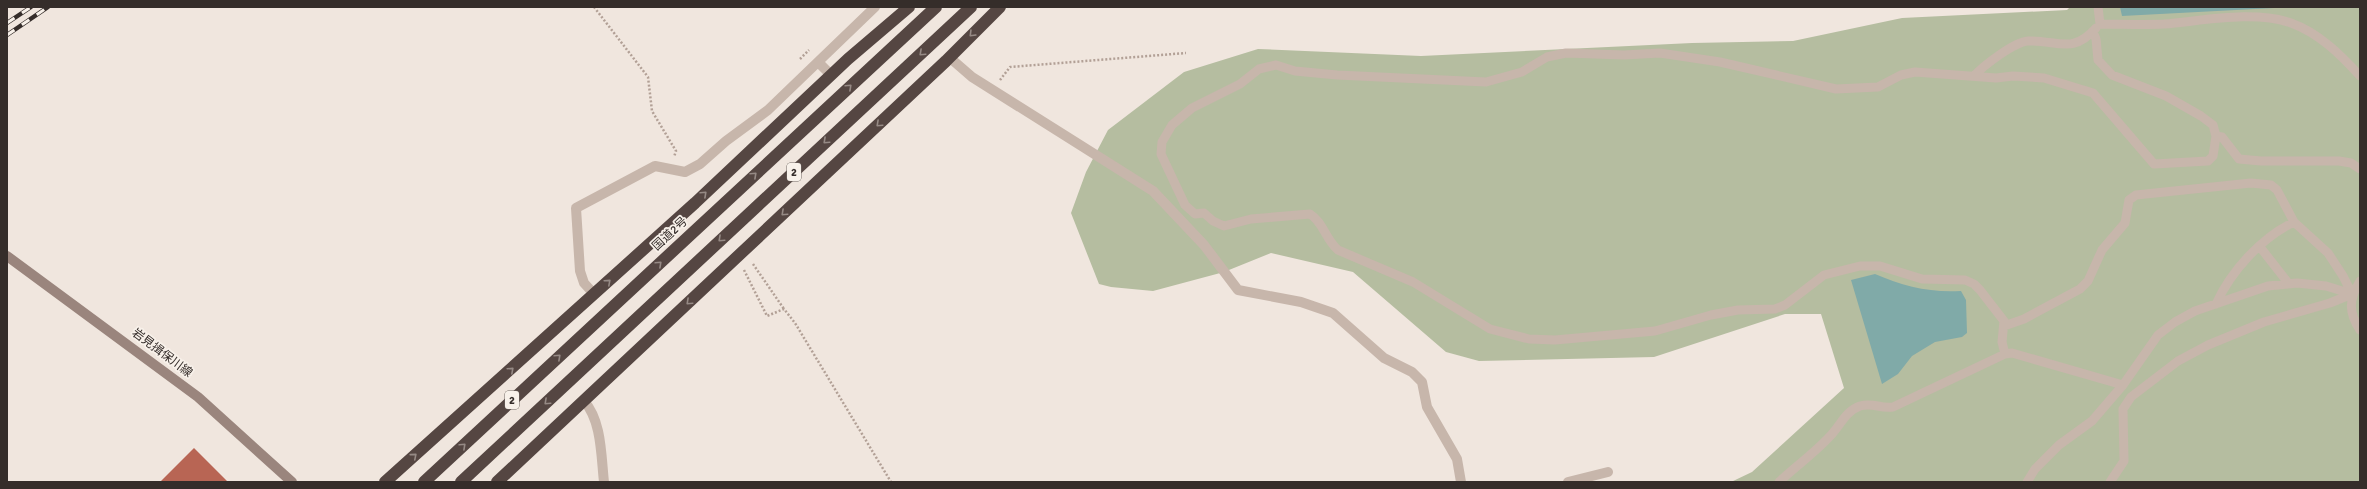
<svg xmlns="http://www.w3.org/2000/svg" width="2367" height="489" viewBox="0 0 2367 489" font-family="Signika,'Noto Sans JP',sans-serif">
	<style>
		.green { fill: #b5bda0 }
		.water { fill: #80aaa8 }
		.building { fill: #b86554 }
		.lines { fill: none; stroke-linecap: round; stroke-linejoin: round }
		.path { stroke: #b2a096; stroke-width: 2.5; stroke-dasharray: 2 2; stroke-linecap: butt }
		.lane { stroke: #c7b6ab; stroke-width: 9 }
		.street { stroke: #c7b6ab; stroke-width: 10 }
		.secondary { stroke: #9a857d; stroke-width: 10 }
		.highway { stroke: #554642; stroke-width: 12 }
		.rail-casing { stroke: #352d2a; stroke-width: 4.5 }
		.rail { stroke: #f8f1ea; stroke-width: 3; stroke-dasharray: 9; stroke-linecap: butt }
		.oneway { stroke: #968a85 }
		.labels { text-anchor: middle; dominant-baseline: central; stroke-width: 3.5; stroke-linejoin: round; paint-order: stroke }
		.shield { fill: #f8f1ea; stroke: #706864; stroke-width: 1 }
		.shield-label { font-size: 11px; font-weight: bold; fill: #352d2a }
		.street-label { font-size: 12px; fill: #352d2a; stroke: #f8f1ea }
	</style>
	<rect width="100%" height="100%" fill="#f0e6de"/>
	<path class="green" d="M2070,7H2360V482H1731L1752,472L1844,388L1821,314H1785L1654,357L1479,361L1446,352L1353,272L1271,253L1224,272L1153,291L1111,287L1099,284L1071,213L1086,172L1108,130L1184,72L1258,49L1421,56L1692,43L1793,41L1902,18L2067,10Z"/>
	<path class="water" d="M2120,7H2291L2122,16Z
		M1875,274C1903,286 1930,293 1961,291L1966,300L1967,333L1962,337L1935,342L1912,356L1898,374L1882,384L1851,280Z"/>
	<path class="building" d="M194,448L228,482H160Z"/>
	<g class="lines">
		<path class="path" d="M594,7L648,77L652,111L676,151L674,157
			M800,59L809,50
			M1000,80L1010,67L1186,53
			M753,264L784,309
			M744,270L767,316L784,309L795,323L891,482"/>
		<path class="lane" d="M2098,7L2100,24C2121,24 2143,25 2164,24C2202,21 2254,10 2291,23C2319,33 2341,55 2360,76
			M1974,76C1983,66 2014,42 2028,41C2058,40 2072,55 2096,28
			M2216,136L2222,137L2239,159L2261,161H2339L2351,163L2360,169
			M2260,247L2289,284
			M2360,281C2349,299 2348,312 2360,330
			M2216,304C2231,271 2261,238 2294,222
			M2004,326L2024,319L2080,289L2088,281L2102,250L2125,223L2129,200L2136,195L2251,183L2271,185L2277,190L2294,222L2328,253L2343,276L2352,294L2326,286L2297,283L2268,286L2195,311L2175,322L2158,335L2123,385L2092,421L2059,445L2035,469L2027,482
			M2005,354L2002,342L2004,321L1980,290L1974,284L1965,280L1922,279L1880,266H1860L1824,275L1785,305L1775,309L1738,310L1711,315L1655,331L1555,340L1529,339L1490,329L1413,282L1338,250C1326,240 1323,222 1310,214L1251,219L1224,226L1213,221L1204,213L1195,214L1185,205L1161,154L1162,142L1172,125L1192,108L1240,84L1259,69L1276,65L1295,71L1337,75L1486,82L1522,72L1547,57L1566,53L1624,55L1660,53L1720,62L1836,89L1878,87L1901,75L1915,72L1996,78L2013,76L2044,78L2093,93L2154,164L2208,161L2213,156L2216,136L2213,125L2201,116L2166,96L2112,75L2098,60L2096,39L2093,32
			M1779,482C1796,466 1816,452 1832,434C1841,424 1846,411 1860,406C1874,402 1879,409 1893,407L2005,354L2012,353L2123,385
			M2110,482L2124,461L2123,409L2131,397L2178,361L2208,345L2264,322L2330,303L2352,294"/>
		<path class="street" d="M949,57L972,77L1153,191L1204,245L1238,290L1301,302L1333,313L1384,358L1412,372L1422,382L1427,407L1457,459L1461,482
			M818,62L831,75
			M594,294L584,283L580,271L576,208L655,166L685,172L700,164L726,141L768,110L875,7
			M584,401C602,421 601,456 604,482
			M1568,482L1608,472"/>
		<path class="secondary" d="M7,256L198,397L292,482"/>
		<path class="highway" d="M385,482L695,203L848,59L909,7
			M424,482L936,7
			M461,482L971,7
			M497,482L946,61L1000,7"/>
		<defs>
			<path id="rail" d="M7,23L31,7
				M7,35L48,7"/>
		</defs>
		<use href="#rail" class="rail-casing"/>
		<use href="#rail" class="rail"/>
	</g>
	<defs><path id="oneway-chevron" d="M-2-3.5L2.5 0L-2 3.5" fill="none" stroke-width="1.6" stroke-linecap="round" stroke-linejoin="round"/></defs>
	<g class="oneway">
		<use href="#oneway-chevron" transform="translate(972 34) rotate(135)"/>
		<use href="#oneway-chevron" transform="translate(922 53) rotate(137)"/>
		<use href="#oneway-chevron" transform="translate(849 87) rotate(-43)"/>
		<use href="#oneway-chevron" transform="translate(879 124) rotate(137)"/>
		<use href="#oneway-chevron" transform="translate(826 141) rotate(137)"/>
		<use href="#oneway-chevron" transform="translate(754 175) rotate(-43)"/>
		<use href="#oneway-chevron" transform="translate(704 194) rotate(-43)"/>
		<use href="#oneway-chevron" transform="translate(784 213) rotate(137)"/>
		<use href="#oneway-chevron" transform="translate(721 239) rotate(137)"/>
		<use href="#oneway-chevron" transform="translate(659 264) rotate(-43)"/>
		<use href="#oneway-chevron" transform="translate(608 282) rotate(-42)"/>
		<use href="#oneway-chevron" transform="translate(689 302) rotate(137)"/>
		<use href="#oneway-chevron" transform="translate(558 357) rotate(-43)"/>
		<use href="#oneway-chevron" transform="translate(511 370) rotate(-42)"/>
		<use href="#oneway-chevron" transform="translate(547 402) rotate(137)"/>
		<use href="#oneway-chevron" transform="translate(463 446) rotate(-43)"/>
		<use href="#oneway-chevron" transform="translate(414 456) rotate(-41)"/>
	</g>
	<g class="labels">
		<g class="shield">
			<rect x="787" y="163" width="14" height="18" rx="3"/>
			<rect x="505" y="391" width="14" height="18" rx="3"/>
		</g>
		<g class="shield-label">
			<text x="794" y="172">2</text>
			<text x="512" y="400">2</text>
		</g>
		<g class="street-label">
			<text transform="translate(670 234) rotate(-43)">国道2号</text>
			<text transform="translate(162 353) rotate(37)">岩見揖保川線</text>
		</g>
	</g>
	<rect width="2367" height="489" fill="none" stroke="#352d2a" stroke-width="16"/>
</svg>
